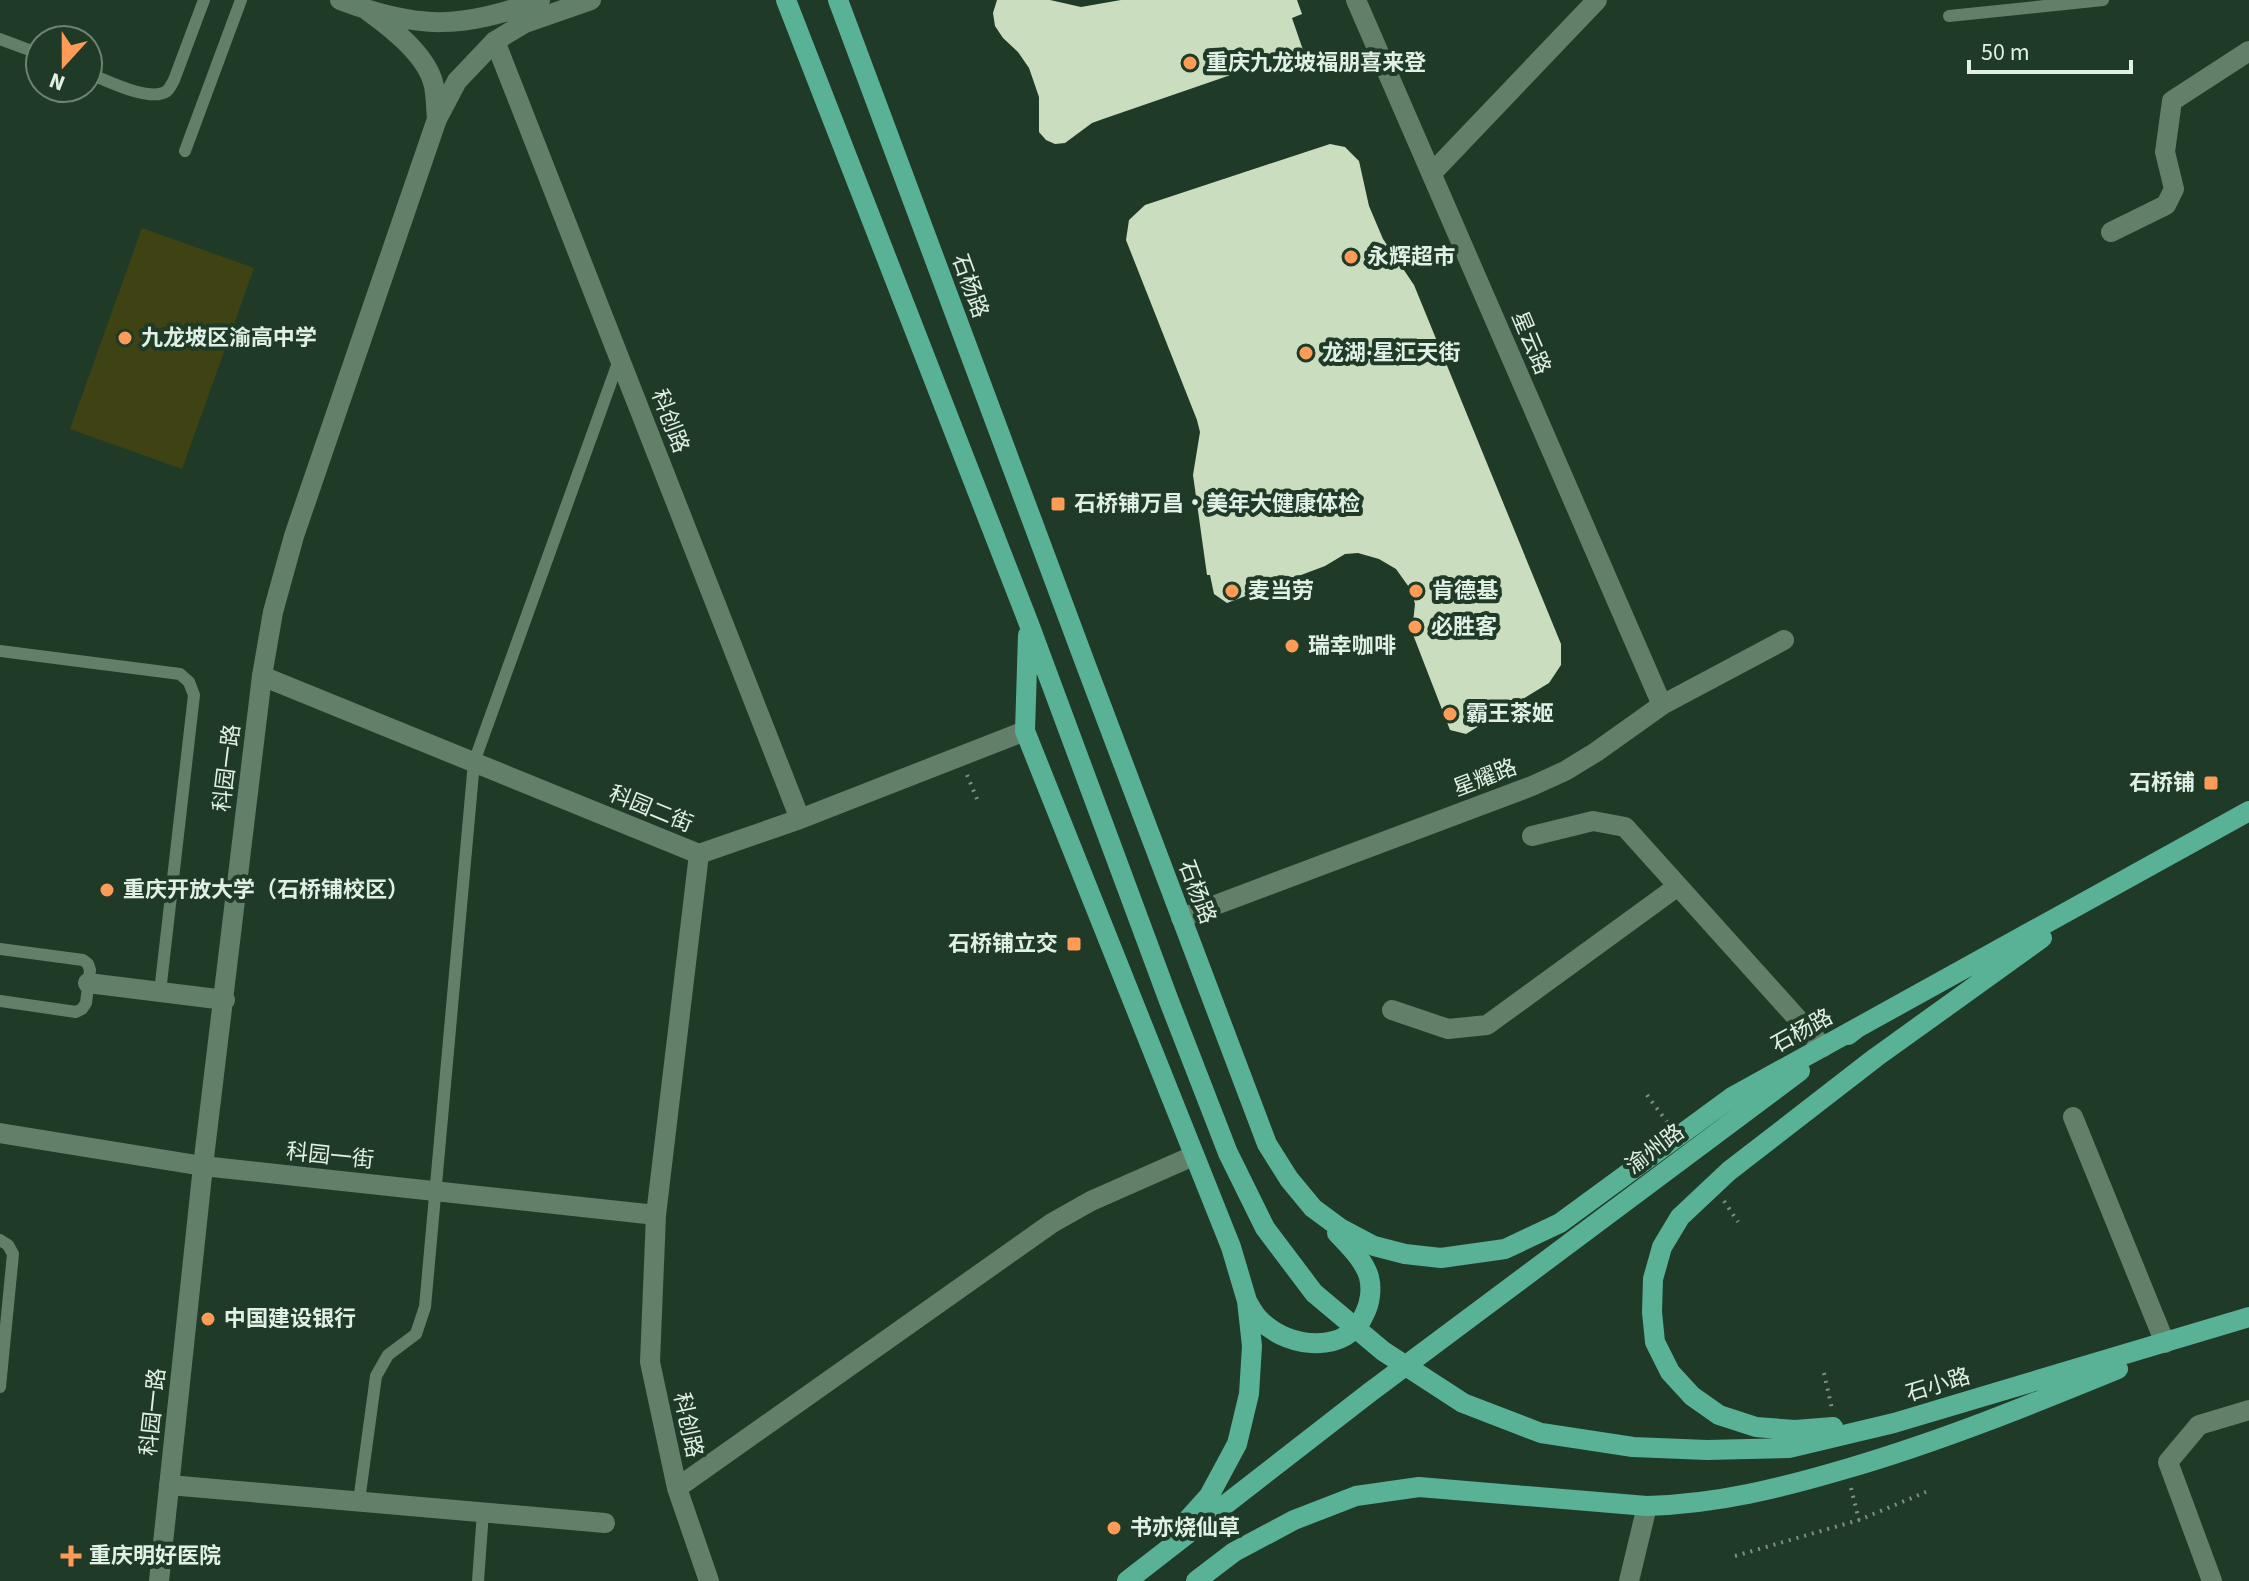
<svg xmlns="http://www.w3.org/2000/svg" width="2249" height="1581" viewBox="0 0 2249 1581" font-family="'Source Sans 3','Noto Sans SC',sans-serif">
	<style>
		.green { fill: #3f4313 }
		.building { fill: #caddbf }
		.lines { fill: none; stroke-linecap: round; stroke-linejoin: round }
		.path { stroke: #7d9182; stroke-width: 4; stroke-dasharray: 2 6; stroke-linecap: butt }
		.lane { stroke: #627f6a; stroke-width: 12 }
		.street { stroke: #627f6a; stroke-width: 20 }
		.secondary { stroke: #627f6a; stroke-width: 20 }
		.primary { stroke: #59b296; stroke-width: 20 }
		.poi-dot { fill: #fe9c57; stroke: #203a28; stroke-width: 3 }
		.labels { text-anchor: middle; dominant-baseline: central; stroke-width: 8; stroke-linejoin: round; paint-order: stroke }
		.poi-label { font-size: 22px; font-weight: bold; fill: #e1f0e4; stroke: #203a28; text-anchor: start }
		.street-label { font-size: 22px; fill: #e1f0e4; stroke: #203a28 }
	</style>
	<rect width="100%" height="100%" fill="#203a28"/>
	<path class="green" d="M142,228L254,268L182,469L70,429Z"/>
	<path class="building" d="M997,0H1050L1081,7L1121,0H1297L1302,14L1292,18L1303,50L1103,119L1092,123L1065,143L1055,144L1046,140L1039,132V97L1029,68L1018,52L1003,38L995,26L993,13Z
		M1330,144L1345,147L1359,161L1369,206L1383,239L1414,285L1561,644V665L1549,683L1466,734L1450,730L1412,632L1415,604L1411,590L1396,569L1379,559L1358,553L1345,554L1325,566L1227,603L1214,594L1210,575H1207L1193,475L1200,432L1197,420L1126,240L1129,220L1145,205Z"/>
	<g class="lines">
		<path class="path" d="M967,775L977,799
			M1647,1095L1667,1122
			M1724,1201L1738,1222
			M1824,1373L1832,1409
			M1851,1488L1859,1520
			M1735,1556L1859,1520L1926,1492"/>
		<path class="lane" d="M1949,16L2103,0
			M0,39L40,54
			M88,73C106,80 150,103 167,91C169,89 173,82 174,80L204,0
			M185,151L241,0
			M0,651L180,674L189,682L194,695L160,992
			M0,949L83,960L88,964L90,970L86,1003L82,1009L76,1012L0,1001
			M0,1240L8,1245L13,1254L0,1387
			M359,1501L376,1376L388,1355L416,1334L425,1307L474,762L619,360
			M478,1581L483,1512"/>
		<path class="street" d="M495,41L800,819
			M1432,173L1597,0
			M2111,232L2166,205L2174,189L2165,152L2172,101L2249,51
			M262,676L699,854L800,819L1025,731
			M1532,836L1593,821L1625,827L1823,1047
			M699,854L656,1215L650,1362L677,1488L1052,1223L1091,1201L1193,1156
			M88,983L225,1000
			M1392,1010L1448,1029L1487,1025L1678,886
			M2073,1117L2165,1343
			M0,1133L203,1166L656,1215
			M169,1485L605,1523
			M677,1488L709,1581
			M1629,1581L1647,1506
			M2212,1581L2168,1462L2199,1425L2249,1410"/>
		<path class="secondary" d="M340,0C418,30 462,29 540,0
			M1356,0L1662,705
			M437,119L457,81L495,41L525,23L591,0
			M1181,918L1532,786L1565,771L1596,752L1662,705L1784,640
			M159,1581L203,1166L262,676L273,612L294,536L437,119C436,108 436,97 434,86C428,56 392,28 368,11"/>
		<path class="primary" d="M786,0L1029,624L1169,1001L1228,1153L1265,1228L1314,1293L1383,1351L1463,1403L1541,1433L1633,1447L1707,1450L1789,1448L1894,1423L2249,1317
			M838,0L1087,668L1267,1144L1289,1179L1313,1208L1340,1228L1374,1246L1405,1254L1441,1258L1505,1249L1560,1223L1732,1097L1857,1028
			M1028,635L1025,731L1231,1247L1247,1301L1252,1346L1249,1394L1237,1444L1209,1496L1182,1526
			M1848,1035L1857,1028L2249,811
			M1247,1301C1251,1308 1255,1316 1261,1321C1289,1349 1348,1355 1365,1313C1370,1303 1372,1289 1369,1277C1364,1260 1349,1246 1337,1233
			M1833,1427L1795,1430L1756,1427L1719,1415L1692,1396L1670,1372L1655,1342L1652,1312L1653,1279L1662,1247L1680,1217L1729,1171L1875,1058L2042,938
			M1127,1581L1369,1393L1800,1071
			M1196,1581L1234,1552L1294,1520L1356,1496L1419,1487L1647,1506C1718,1504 1781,1488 1849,1468C1941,1441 2030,1405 2118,1369"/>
	</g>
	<g class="poi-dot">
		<circle cx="1190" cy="63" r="8"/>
		<circle cx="1351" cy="257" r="8"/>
		<circle cx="125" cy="338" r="8"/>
		<circle cx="1306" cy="353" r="8"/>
		<rect x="1050" y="496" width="16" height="16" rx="4"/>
		<circle cx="1232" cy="591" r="8"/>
		<circle cx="1416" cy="591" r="8"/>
		<circle cx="1415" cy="627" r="8"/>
		<circle cx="1292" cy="646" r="8"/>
		<circle cx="1450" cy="714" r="8"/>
		<rect x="2203" y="775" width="16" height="16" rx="4"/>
		<circle cx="107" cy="890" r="8"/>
		<rect x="1066" y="936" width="16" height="16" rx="4"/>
		<circle cx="208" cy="1319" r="8"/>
		<circle cx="1114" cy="1528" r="8"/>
		<path d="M67 1544h8v8h8v8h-8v8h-8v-8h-8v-8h8z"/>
	</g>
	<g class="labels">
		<g class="poi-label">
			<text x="1206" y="63">重庆九龙坡福朋喜来登</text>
			<text x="1367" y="257">永辉超市</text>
			<text x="141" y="338">九龙坡区渝高中学</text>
			<text x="1322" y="353">龙湖·星汇天街</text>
			<text x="1074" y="504">石桥铺万昌‧美年大健康体检</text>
			<text x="1248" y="591">麦当劳</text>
			<text x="1432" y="591">肯德基</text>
			<text x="1431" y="627">必胜客</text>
			<text x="1308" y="646">瑞幸咖啡</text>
			<text x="1466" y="714">霸王茶姬</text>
			<text x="2195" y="783" text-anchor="end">石桥铺</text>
			<text x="123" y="890">重庆开放大学（石桥铺校区）</text>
			<text x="1058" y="944" text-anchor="end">石桥铺立交</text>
			<text x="224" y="1319">中国建设银行</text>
			<text x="1130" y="1528">书亦烧仙草</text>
			<text x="89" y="1556">重庆明好医院</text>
		</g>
		<g class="street-label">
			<text transform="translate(970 286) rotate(70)">石杨路</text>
			<text transform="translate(1531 343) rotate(67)">星云路</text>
			<text transform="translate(670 421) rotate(69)">科创路</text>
			<text transform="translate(227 768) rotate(-83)">科园一路</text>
			<text transform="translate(1485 778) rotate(-21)">星耀路</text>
			<text transform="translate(651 809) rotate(22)">科园二街</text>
			<text transform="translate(1197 892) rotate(69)">石杨路</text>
			<text transform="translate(1802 1031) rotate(-29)">石杨路</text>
			<text transform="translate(1655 1149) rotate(-37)">渝州路</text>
			<text transform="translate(330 1156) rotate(6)">科园一街</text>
			<text transform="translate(1938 1385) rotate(-17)">石小路</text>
			<text transform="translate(153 1412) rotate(-84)">科园一路</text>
			<text transform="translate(688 1425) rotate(78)">科创路</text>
		</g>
	</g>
	<g transform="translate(64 64) rotate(201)"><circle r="38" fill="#203a28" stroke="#6d8373" stroke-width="2"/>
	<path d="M0-6L14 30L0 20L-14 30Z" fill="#fe9c57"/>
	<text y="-12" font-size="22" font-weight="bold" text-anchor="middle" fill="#e1f0e4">N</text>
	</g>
	<path d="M1969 60v12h162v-12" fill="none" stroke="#e1f0e4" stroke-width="4"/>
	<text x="1981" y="60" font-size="24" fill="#e1f0e4" stroke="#203a28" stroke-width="6" paint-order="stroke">50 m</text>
</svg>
